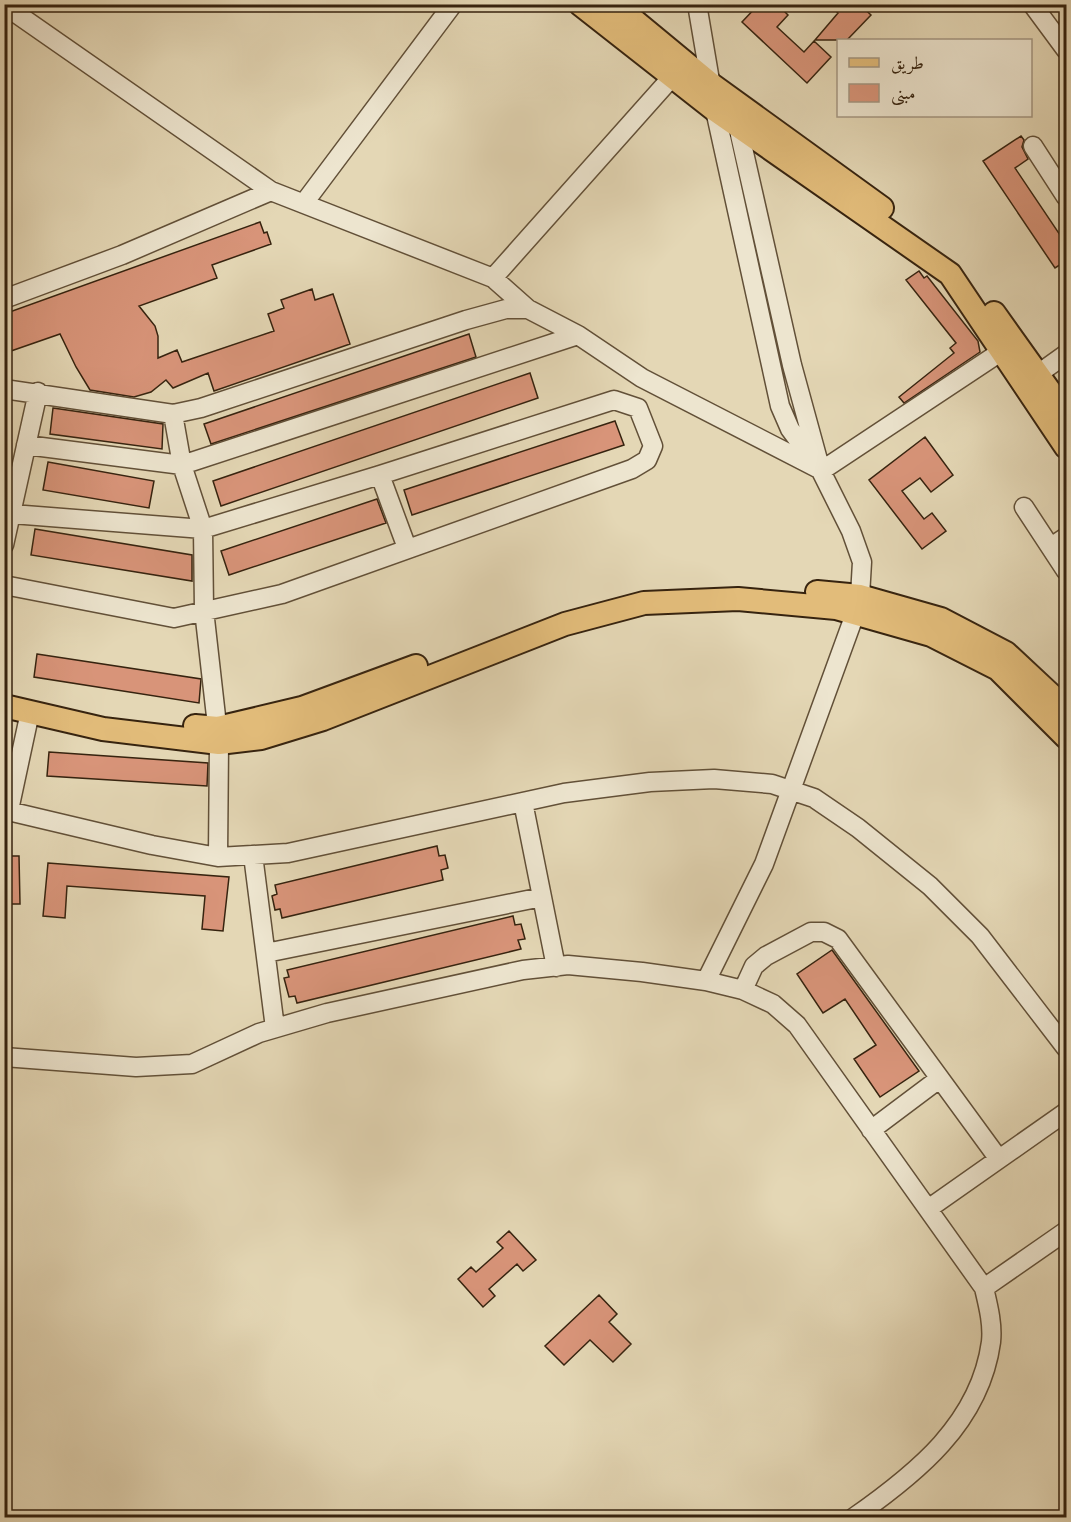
<svg xmlns="http://www.w3.org/2000/svg" width="1071" height="1522" viewBox="0 0 1071 1522" font-family="'IM FELL French Canon',Amiri,serif">
	<style>
		.building { fill: #d89479; stroke: #36230f; stroke-width: 1.5 }
		.lines { fill: none; stroke-linecap: round; stroke-linejoin: round }
		.minor-casing { stroke: #625038; stroke-width: 21 }
		.major-casing { stroke: #36230f; stroke-width: 26 }
		.minor { stroke: #ede5cf; stroke-width: 18 }
		.major { stroke: #e2bc7a; stroke-width: 22 }
	</style>
	<rect width="100%" height="100%" fill="#e4d7b5"/>
	<filter id="stains"><feTurbulence type="fractalNoise" baseFrequency=".00333" numOctaves="4"/><feColorMatrix values="0 0 0 0 .2 0 0 0 0 .09 0 0 0 0 .02 0 0 0 .5 -.17"/></filter>
	<radialGradient id="worn" r=".72"><stop offset=".6" stop-color="#630" stop-opacity="0"/><stop offset="1" stop-color="#630" stop-opacity=".3"/></radialGradient>
	<path class="building" d="M759,4H777L788,15L777,27L804,52L814,41L831,57L807,83L742,22Z
		M829,4H859L871,15L847,40H815L838,13Z
		M1021,136L1024,140L1022,147L1028,159L1015,168L1062,238L1066,235V261L1055,268L983,161Z
		M260,222L264,233L267,232L271,244L212,265L217,278L139,306L155,326L158,336V358L177,350L182,362L274,331L268,314L284,308L281,300L312,289L315,300L333,294L350,344L214,391L208,373L173,388L166,380L151,392L134,397L90,390L76,367L60,334L11,351L4,334V314Z
		M919,271L924,278L927,276L978,341L980,352L904,403L899,397L954,353L950,348L956,343L906,280Z
		M469,334L476,357L211,444L204,424Z
		M530,373L538,398L221,506L213,481Z
		M53,408L163,424L162,449L50,434Z
		M615,421L624,445L412,515L404,490Z
		M925,437L953,475L931,492L920,478L902,491L924,519L932,513L946,531L922,549L869,480Z
		M48,462L154,481L149,508L43,490Z
		M377,499L386,523L229,575L221,551Z
		M35,529L192,555V581L31,555Z
		M37,654L201,679L199,703L34,677Z
		M49,752L208,763L207,786L47,776Z
		M437,846L439,856L445,855L448,868L441,870L443,880L282,918L280,909L275,910L272,896L277,894L275,885Z
		M4,856H19L20,904H4Z
		M48,863L229,877L223,931L202,929L205,896L67,886L65,918L43,916Z
		M513,916L515,925L521,924L525,939L518,940L521,949L297,1003L295,996L289,997L284,978L289,977L287,970Z
		M832,950L919,1071L880,1097L854,1059L876,1045L845,999L823,1013L797,974Z
		M509,1231L536,1260L523,1271L517,1264L489,1289L495,1296L483,1307L458,1279L471,1267L476,1272L503,1248L497,1242Z
		M599,1295L617,1314L609,1322L631,1344L613,1362L590,1340L564,1365L545,1346Z"/>
	<g class="lines">
		<defs>
			<path id="minor" d="M697,4L715,110L780,406L790,429L821,471L851,531L862,562L860,596L855,614L764,864L706,981
				M1032,4L1066,50
				M4,5L271,191L493,278L528,309
				M734,120L738,126L792,365L818,460
				M1033,146L1066,197
				M304,203L453,4
				M493,278L672,77
				M4,299L122,255L271,191
				M1038,374L1066,354
				M4,389L173,414L201,408L466,320L506,309H528L578,335L642,378L817,468
				M173,414L182,465L203,529L204,610L219,743L218,857
				M26,445L182,465L578,335
				M821,471L1002,351
				M380,475L407,548
				M1024,507L1066,571
				M4,545L38,392
				M1051,547L1066,537
				M4,585L174,618L282,594L632,469L647,460L653,446L638,408L614,400L380,475L203,529L12,514
				M523,802L556,967
				M4,810L152,845L218,857L288,853L564,793L650,782L714,779L772,784L814,798L858,828L930,886L980,936L1066,1048
				M9,810L30,712
				M253,855L275,1028
				M266,953L542,897
				M743,990L754,966L766,956L811,932H824L838,939L998,1158
				M4,1057L136,1067L192,1064L259,1033L327,1013L523,970L568,965L642,972L706,981L743,990L773,1004L797,1025L984,1288C988,1305 993,1324 991,1342C980,1423 916,1474 853,1518
				M871,1130L939,1079
				M928,1209L1066,1112
				M984,1288L1066,1231"/>
			<path id="major" d="M580,4L715,110L950,274L1066,447
				M614,4L712,85L882,208
				M994,313L1066,414
				M817,592L860,596L941,619L1006,653L1066,709
				M4,706L103,729L219,743L261,738L323,719L565,624L644,603L738,599L836,608L931,635L998,669L1066,737
				M195,726L218,728L302,708L416,666"/>
		</defs>
		<use href="#minor" class="minor-casing"/>
		<use href="#major" class="major-casing"/>
		<use href="#minor" class="minor"/>
		<use href="#major" class="major"/>
	</g>
	<rect width="1071" height="1522" fill="none" stroke="#e4d7b5" stroke-width="24"/>
	<rect x="6" y="6" width="1059" height="1510" fill="none" stroke="#36230f" stroke-width="3"/>
	<rect x="12" y="12" width="1047" height="1498" fill="none" stroke="#36230f" stroke-width="1.5"/>
	<rect x="837" y="39" width="195" height="78" fill="#ede5cf" stroke="#a49782" stroke-width="1.5"/>
	<rect x="849" y="58" width="30" height="9" fill="#e2bc7a" stroke="#a49782" stroke-width="1.5"/>
	<text x="891" y="69" font-size="18" fill="#36230f">طريق</text>
	<rect x="849" y="84" width="30" height="18" fill="#d89479" stroke="#a49782" stroke-width="1.5"/>
	<text x="891" y="99" font-size="18" fill="#36230f">مبنى</text>
	<rect width="100%" height="100%" filter="url(#stains)"/>
	<rect width="100%" height="100%" fill="url(#worn)"/>
</svg>
